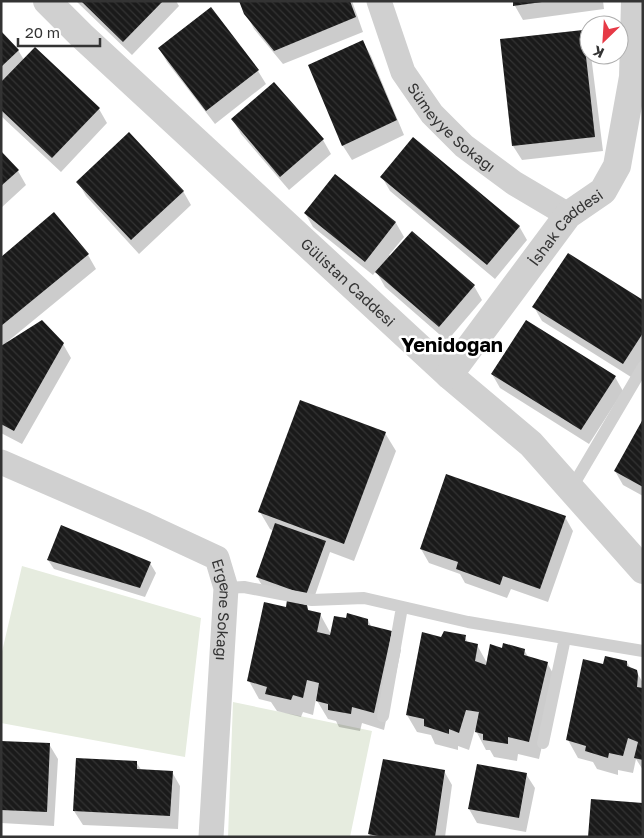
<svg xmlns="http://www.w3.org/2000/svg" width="644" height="838" viewBox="0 0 644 838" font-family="'Golos Text',sans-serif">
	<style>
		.grass { fill: #e6ecdf }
		.shadow { fill: #0003 }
		.building { fill: url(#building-back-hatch) }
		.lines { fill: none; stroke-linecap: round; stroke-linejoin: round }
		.service { stroke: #d0d0d0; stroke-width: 12 }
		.minor { stroke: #d0d0d0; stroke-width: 25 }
		.tertiary { stroke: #d0d0d0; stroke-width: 28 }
		.labels { text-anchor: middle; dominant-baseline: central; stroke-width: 5; stroke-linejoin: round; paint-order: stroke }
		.street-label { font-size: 15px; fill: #333; stroke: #fff }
		.district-label { font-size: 20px; font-weight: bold; fill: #000; stroke: #fff }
	</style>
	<defs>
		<pattern id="building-back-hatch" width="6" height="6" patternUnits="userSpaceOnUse" patternTransform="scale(1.25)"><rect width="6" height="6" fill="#1a1a1a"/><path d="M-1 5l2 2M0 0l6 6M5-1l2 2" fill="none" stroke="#333"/></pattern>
	</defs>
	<rect width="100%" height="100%" fill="#fff"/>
	<path class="grass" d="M22,566L201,618L185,757L1,723V656Z
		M233,702L372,731L350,837H228Z"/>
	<path class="shadow" d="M76,1H176L179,6L132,55Z
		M240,1H352L363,32L283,64L254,29Z
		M514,1H603L604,9L523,20L515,6Z
		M582,31L589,43V55H591L603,151L522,160L513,146Z
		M1,33L18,50L24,60L99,109L107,123L61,172L1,116Z
		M363,42L371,56L404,135L352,160L343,146L309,66Z
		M159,48L258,71L266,84L215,124L167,62Z
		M274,84L323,140L331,154L289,190L241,134L233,120Z
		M1,153L18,171L26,185L1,208Z
		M336,175L396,223L404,237L389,255L391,256L412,232L474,286L482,300L447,341L385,287L376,271L373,275L313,227L305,213Z
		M382,177L519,226L527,240L495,279L390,191Z
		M78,182L183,191L191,205L139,254L86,196Z
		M88,255L96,269L7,342L8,343L63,344L71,358L22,444L1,433V259Z
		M643,302V359L631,377L542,321L534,307Z
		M492,374L615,377L623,391L589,444L500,388Z
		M643,421V496L623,485L615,471Z
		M385,433L396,451L354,561L330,552L312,604L263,587L257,577L274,531L270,529L260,512Z
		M565,517L573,531L548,602L511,589L507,598L465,583L460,574L429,563L421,549Z
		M48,560L150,563L156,573L145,597L54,569Z
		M306,606L310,612L320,614L331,634L368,620L372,628L391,633L401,650L384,730L362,723L360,731L339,727L336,721L328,719L316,699L313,715L303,712L301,717L277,711L271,702L259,699L249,681L287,609Z
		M465,637L468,643L477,645L487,663L503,650H524L529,658L547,663L557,680L539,759L518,754L517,761L494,757L490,750H486L475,729L469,750L458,746V750L435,744L431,735L417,732L407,715L442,638Z
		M627,662L631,669L636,671L643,683V770L636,759L633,773L618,770V775L597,769L593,762L578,758L568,740L605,666Z
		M1,742L49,744L58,759L54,826L1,823Z
		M136,762L142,771L172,772L180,786L178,829L83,825L74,811Z
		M444,771L452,785L445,837H371L369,834Z
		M526,774L535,788L526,832L477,823L469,809Z"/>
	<path class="building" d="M81,1H163L123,42Z
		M239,1H350L356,17L274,51L244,14Z
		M513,1H542V2L513,6Z
		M211,7L259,70L206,111L158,48Z
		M583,30L595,137L512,146L500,39Z
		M1,31L19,50L1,67Z
		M363,40L397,120L342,146L308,65Z
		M35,47L100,108L52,158L1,110V82Z
		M274,82L324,139L280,177L231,119Z
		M129,132L184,191L131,240L76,182Z
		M413,137L520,226L487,265L380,177Z
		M1,151L19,170L1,186Z
		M335,174L396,222L365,262L304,213Z
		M54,212L89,254L1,326V257Z
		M412,231L475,285L439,327L375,272Z
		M568,253L643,300V333L623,364L532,307Z
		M42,320L64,343L14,431L1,424V346Z
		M526,320L616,376L581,430L491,374Z
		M300,400L386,432L344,544L258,512Z
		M643,419V487L614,471Z
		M446,474L566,516L540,589L503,576L500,585L456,569L458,562L420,549Z
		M275,523L326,541L306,595L256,577Z
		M61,525L151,562L140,588L47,560Z
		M287,600L307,605L308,610L321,613L317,632L330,635L334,616L346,618L347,613L368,619V625L392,631L374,713L352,707L351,714L328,710V704L316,701L319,683L307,680L303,698L293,695L291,700L265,694L267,687L247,681L264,602L286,607Z
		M444,631L466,635L465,641L478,644L475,661L486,665L490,644L502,648L503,643L525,649L524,655L548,662L529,742L508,737V744L483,740V734L475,732L479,712L466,710L459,733L449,729V734L424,726V719L406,715L422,632L441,637Z
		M605,656L627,661V666L637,670L638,675L637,687L643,688V760L634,758L638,742L628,738L623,756L609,753L608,758L585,751L586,746L566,740L583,659L603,664Z
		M1,741L50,743L47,812L1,810Z
		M76,758L137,761V769L173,771L170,816L73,811Z
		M383,759L445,770L435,837H383L368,834Z
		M477,764L527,773L519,818L468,809Z
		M591,799L643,803V837H588Z"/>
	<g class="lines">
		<path class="service" d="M571,489L643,367
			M226,588L244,587L312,600L364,598L468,622L643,651
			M383,716L402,607
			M543,743L565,638"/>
		<g class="minor">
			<path id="s1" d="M379,1L403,72L432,114L464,146L514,183L568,215"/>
			<path id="s2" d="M1,462L146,525L217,558L226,588L211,837"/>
		</g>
		<g class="tertiary">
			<path id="s3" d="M47,1L81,35L449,375L531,444L643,570"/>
			<path id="s4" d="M449,375L568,215L603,191L617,166L633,77L635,1"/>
		</g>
	</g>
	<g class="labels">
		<g class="street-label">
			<text stroke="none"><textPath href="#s1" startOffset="149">Sümeyye Sokağı</textPath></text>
			<text stroke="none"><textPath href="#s4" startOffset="189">İshak Caddesi</textPath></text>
			<text stroke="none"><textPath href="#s3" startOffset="412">Gülistan Caddesi</textPath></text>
			<text stroke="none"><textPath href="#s2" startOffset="289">Ergene Sokağı</textPath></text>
		</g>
		<g class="district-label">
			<text x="452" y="344">Yenidoğan</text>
		</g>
	</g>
	<rect width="644" height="838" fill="none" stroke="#333333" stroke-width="5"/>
	<g transform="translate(604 40) rotate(205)"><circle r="24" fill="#ffffff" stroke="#adadad"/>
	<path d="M0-4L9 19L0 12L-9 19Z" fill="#e63946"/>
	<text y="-8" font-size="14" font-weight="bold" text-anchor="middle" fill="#333333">K</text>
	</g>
	<path d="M18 38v8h82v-8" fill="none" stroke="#333333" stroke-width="2.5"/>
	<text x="25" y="38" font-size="15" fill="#333333" stroke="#ffffff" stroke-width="4" paint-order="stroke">20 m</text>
</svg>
